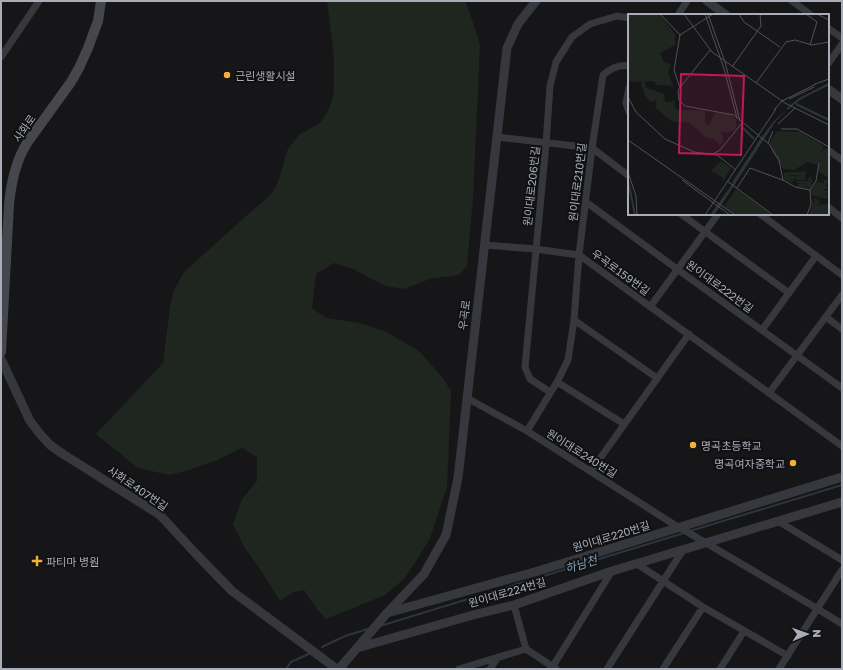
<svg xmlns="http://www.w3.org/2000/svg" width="843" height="670" viewBox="0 0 843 670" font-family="'Golos Text','Noto Sans KR',sans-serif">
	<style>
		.green { fill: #1e261f }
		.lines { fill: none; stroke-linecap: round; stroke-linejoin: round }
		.stream { stroke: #2c353c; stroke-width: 2 }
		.minor { stroke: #37383d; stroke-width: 7 }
		.tertiary { stroke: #37383d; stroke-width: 9 }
		.secondary { stroke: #45474d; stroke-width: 10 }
		.poi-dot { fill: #f2b134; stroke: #111113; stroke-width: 1.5 }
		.labels { text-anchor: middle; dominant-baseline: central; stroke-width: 4; stroke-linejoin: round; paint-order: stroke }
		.poi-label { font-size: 11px; fill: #a8adb8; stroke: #111113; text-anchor: start }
		.street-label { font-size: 11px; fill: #a8adb8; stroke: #111113 }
		.water-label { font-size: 12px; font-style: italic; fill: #7f9bb3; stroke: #111113 }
		.inset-river { fill: none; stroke: #2c353c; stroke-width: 2 }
		.inset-road { fill: none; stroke: #505258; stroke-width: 1 }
		.view { fill: #c2185b; fill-opacity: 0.15; stroke: #c2185b; stroke-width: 2 }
		.inset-edge { fill: none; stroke: #a8adb8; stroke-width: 2 }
	</style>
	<rect width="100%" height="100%" fill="#161618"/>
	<path class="green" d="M327,1H465L473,22L480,45L473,199L467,266L459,275L430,279L404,289L385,286L353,269L334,263L316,274L312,308L326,318L360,323L387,332L420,352L442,377L451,391L447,487L430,538L420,555L404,579L385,595L326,619L316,608L304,590L294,592L280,601L259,568L244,547L233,524L242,499L257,481V457L242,448L217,460L189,470L169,475L138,468L96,434L163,363L170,306L174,290L184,272L246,216L265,200L274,190L279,179L287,151L294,141L300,134L319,124L326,114L332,101L334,88V59Z"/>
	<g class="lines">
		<path class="stream" d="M690,531L842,485
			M380,626L684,533
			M322,647L345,636L368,629
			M286,669L291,662L311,653"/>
		<path class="minor" d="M792,1L811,15
			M678,15L687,1
			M828,28L842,38
			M1,57L39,1
			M828,64L842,44
			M629,88L626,103L629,112
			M497,137L592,148L629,176
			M828,150L842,160
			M586,202L677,269L842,388
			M828,207L842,218
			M681,214L789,293
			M760,214L842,275
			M484,245L535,249L579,255L842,446
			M650,307L718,214
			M826,317L842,329
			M574,320L657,378
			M762,330L816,256
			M557,382L624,424
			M550,392L530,379L525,367L546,144L550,86L556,62L572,37L590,24L617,16L629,18
			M769,393L842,295
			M467,398L527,431L678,527L684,530L818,609L842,624
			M527,431L557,382L568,360L574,320L579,255L592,148L603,75C610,69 619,64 629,66
			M591,471L689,334
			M778,521L842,560
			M637,564L703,607L788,656
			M514,605L526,649L556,669
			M459,669L526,649
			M490,669L498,657
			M551,669L612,571
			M607,669L683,550
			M663,669L703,607
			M720,669L744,631
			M779,669L842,570"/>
		<path class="tertiary" d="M707,1L726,15
			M828,89L842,99
			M1,359L30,421L40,434L50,445L63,454L160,515L196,554L232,591L337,669
			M387,613L538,571L842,477
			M357,648L473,615L514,605L612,571L842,502
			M339,669L387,613L424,574L446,535L458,478L507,48L518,24L536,1"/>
		<path class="secondary" d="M1,352L9,205C11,183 15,162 27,143L71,82L79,68L88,48L98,21L101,1"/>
	</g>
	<g class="poi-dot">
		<circle cx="227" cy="75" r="4"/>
		<circle cx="693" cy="445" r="4"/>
		<circle cx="793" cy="463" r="4"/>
		<path d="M35 555h4v4h4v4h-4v4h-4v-4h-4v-4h4z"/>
	</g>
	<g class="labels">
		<g class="poi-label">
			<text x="235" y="75">근린생활시설</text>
			<text x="701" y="445">명곡초등학교</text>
			<text x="785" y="463" text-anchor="end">명곡여자중학교</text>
			<text x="46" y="561">파티마 병원</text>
		</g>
		<g class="street-label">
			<text transform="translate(24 128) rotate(-55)">사화로</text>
			<text transform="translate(577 182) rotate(-83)">원이대로210번길</text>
			<text transform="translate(531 186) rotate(-84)">원이대로206번길</text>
			<text transform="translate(621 272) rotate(36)">우곡로159번길</text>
			<text transform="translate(720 286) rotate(36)">원이대로222번길</text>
			<text transform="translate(464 315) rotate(-83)">우곡로</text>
			<text transform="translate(582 453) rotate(32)">원이대로240번길</text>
			<text transform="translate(138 488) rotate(34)">사화로407번길</text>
			<text transform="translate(611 536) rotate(-17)">원이대로220번길</text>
			<text transform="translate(507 592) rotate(-16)">원이대로224번길</text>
		</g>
		<g class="water-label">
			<text transform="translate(581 564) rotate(-17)">하남천</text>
		</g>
	</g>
	<g transform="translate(628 14)">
		<rect width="201" height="201" fill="#161618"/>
		<path d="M0,0H31L47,20V31L32,39L36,48L43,51L40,59L45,72L29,71L26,67H22L17,68V73L36,80L37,88L47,87L46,93L50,96H77V110L81,111L87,99L102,100L108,105V115L100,119L93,118L96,125L92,131L85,125L77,123L62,109L43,107L27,93L29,86L23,88L19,85L13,72L14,68L0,67ZM149,117L172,118L196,132L193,138L198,134L201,135V164L191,158L190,149L189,151L180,148L166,156L155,155L144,138L142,128ZM93,147L103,154L94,169L95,164L83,157ZM178,157L177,166H168V162L174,161H157L167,162V165H161L167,166L163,169L156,165V159ZM182,162L185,168L182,169L185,170L182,174L169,173L170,170H180L168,169V167H182L180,165ZM196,166H201V171L199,168L198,171L200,175L193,176L200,177V179L194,180H199L200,184H186L193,187H186L193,188L189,192L201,189V201H181L184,191H187L184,190V184L185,189L187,190L186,188V184L196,182H184L183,176L189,168L196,169ZM108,175L144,201H108L96,193Z" fill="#1e261f"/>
		<path d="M159,95L147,108L96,187L86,201H82L111,161L130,128L145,108Z" fill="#2c353c"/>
		<path class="inset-river" d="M168,90L201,106M159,95L173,84L201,70M113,112L126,125M0,166L7,201M105,169L125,138"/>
		<path class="inset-road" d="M32,0L52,21M56,0L84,38L157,89L201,111M77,0L96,55L109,104M80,0L97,48L112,107M111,0L116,8L152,33M178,0L189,8L182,31M189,0L201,6M52,21L46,56L52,74M52,21L85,0M82,36L50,76L51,86L57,92L106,101L141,130L151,146L155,166M104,53L133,12L132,0M128,69L158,28L167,26L184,31L201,28M187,70L201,65M0,83L8,98L37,125L66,138L89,141L108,156M161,85L186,73M146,96L154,87L188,70M150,110L167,94M153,115H169L201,133M0,126L107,201M140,129L145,117M85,140L92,136L114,109M0,158L8,182L9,201M54,166L102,201M99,167L145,201M109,174L122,154L157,167L167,173L182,176M182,176L188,167L191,149M77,201L148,95M179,201L183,190L182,176"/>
		<path class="view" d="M53,60L116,62L113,141L51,139Z"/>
		<rect width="201" height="201" class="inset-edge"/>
	</g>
	<rect width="843" height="670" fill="none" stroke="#a8adb8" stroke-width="4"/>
	<g transform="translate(807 634) rotate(88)" stroke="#111113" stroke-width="3" paint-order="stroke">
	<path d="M0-3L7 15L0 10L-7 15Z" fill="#a8adb8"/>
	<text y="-6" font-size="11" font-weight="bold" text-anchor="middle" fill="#a8adb8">N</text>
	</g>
</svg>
